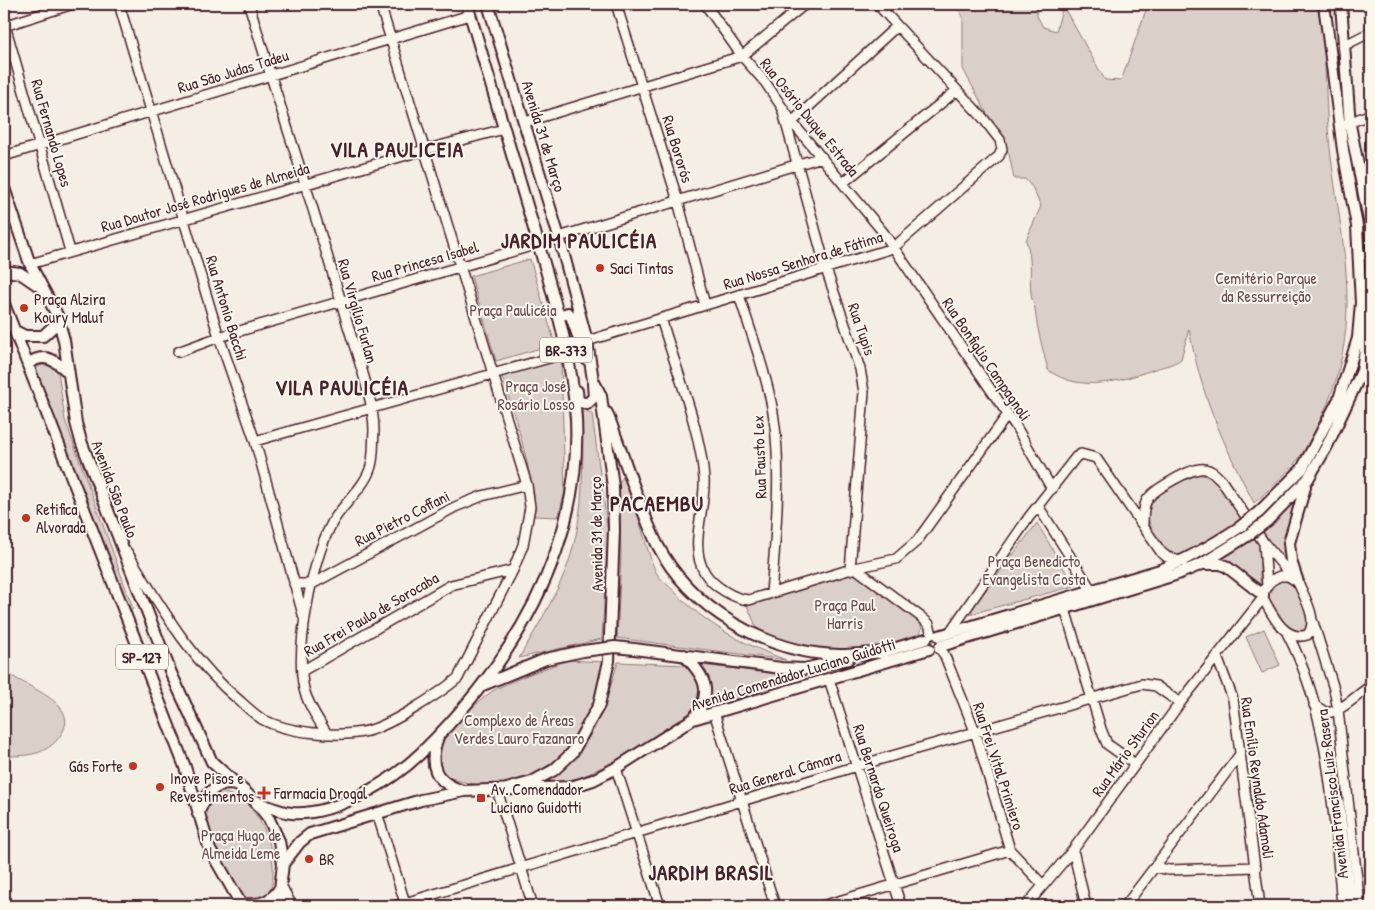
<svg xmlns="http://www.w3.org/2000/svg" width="1375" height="910" viewBox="0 0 1375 910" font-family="'Patrick Hand',sans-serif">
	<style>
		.green { fill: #dbd0c9; stroke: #92787a }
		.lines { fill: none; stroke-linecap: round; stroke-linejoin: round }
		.minor-casing { stroke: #4a1f2b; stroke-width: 12 }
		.major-casing { stroke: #4a1f2b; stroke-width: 14 }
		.minor { stroke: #fbf7ec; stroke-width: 9 }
		.major { stroke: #fbf7ec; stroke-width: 10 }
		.major-bridge-casing { stroke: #4a1f2b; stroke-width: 14; stroke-linecap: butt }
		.major-bridge { stroke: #fbf7ec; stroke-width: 10 }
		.poi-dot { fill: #c8321e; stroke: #fbf7ec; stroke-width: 2 }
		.labels { text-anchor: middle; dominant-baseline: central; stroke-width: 4; stroke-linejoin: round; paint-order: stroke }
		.shield { fill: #fbf7ec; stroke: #7f6065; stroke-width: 1 }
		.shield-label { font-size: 15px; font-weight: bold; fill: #4a1f2b }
		.street-label { font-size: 16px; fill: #4a1f2b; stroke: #fbf7ec }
		.poi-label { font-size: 16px; fill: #4a1f2b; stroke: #fbf7ec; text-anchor: start }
		.park-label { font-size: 16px; fill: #6e4b52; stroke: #fbf7ec }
		.district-label { font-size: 21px; font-weight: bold; letter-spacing: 1px; fill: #4a1f2b; stroke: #fbf7ec }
	</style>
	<rect width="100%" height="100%" fill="#f4eee4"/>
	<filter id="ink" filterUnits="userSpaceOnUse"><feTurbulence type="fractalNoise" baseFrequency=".02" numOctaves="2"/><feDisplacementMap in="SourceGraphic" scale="10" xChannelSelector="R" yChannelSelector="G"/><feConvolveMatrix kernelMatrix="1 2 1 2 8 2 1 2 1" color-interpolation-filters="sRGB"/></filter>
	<g filter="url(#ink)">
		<path class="green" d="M955,4H1036L1037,16L1043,27L1056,31L1063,6L1105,80L1121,81L1148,4H1317C1328,48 1324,94 1329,139C1339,238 1367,317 1323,414C1315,431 1307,449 1295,463C1283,477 1268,490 1254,503C1223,443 1201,396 1189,329L1181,359C1171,366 1163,366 1152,370C1118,382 1080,393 1048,370C1043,349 1037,330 1035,309C1035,304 1031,299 1031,294C1029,272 1033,262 1026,240L1041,206L1032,187L1025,179H1014L1009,154L963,69V17Z
			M530,259L555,344L496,361L471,276Z
			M561,358L565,492L558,517L534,516C533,468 516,422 502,376Z
			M50,363L58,371L65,420L133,608L130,610L35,369L41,365Z
			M582,408L592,414L608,532L602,639L519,658C535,631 552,603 564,574C586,522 583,463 582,408Z
			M1194,474C1220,474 1231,501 1244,520L1182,557L1165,549L1151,528L1147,515L1154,498Z
			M623,477C632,483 647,557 657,574C661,580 668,585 673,590C706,625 741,643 786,660L617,638L621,556L619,483Z
			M1297,497L1291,570L1283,563L1260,531Z
			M1037,523L1074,586L967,615Z
			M1254,535L1260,546V588L1216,560Z
			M853,573L919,619L922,629L917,639C878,650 835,656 794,645C782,642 770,635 758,631L747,605Z
			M1282,580L1294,584L1309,620V628L1303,633L1288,628L1267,595L1274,582Z
			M1264,629L1280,665L1262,673L1246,637Z
			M568,660L605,662C601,678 598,695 592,710C572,758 523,794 469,783C458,781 441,777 438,764C437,759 437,747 439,742C445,732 484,696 494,690C518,678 543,669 568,660Z
			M618,662L685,665C705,677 703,696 690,713L621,758L580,778L544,783C591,754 603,712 618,662Z
			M699,665L805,676L705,709Z
			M4,670C23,688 89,703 57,740C43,756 24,756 4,756Z
			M218,792C254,794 274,839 273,871C273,879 273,890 266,896C261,899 252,900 247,901C229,889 202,832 204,810C205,801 211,796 218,792Z"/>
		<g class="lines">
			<defs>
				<path id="minor" d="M119,4L219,337L255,441L304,618
					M249,4C280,109 316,213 346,319C355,351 374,398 374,431C373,442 374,456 371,466C365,488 343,503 332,523C312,560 295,648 304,689C308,705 318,719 327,734
					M616,4L678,201L705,305
					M705,4L742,56L765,82L792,122L883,232L1015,425L1052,489
					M4,22L70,251
					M4,26L73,4
					M1343,46L1371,32
					M783,112L826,269L860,369L864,392L850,570
					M525,122L742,56L805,4
					M792,122L897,26
					M1344,125L1371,114
					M4,156L470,15
					M844,182L956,91
					M559,237L822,157
					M1360,255H1371
					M30,264L424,150L504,129
					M739,295C750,330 764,366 771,402C783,457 776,536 771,593
					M661,318C675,367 701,430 704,479C706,509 688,546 705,573C713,586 734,599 749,600L855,568L896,559L917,541L1008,414
					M587,341L893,248L999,156L1002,149L1000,140L983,118L877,4
					M178,352L219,337L538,244
					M255,441L567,353
					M1038,506L1092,591
					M1143,524C1143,516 1143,507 1147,500C1153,490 1193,466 1205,469C1212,470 1216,475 1221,480L1264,543L1294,579
					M1264,543L1267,586
					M127,552C160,606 192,662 241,702C248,708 255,715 262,719C287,733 336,737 363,732C387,728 439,694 458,678L513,570L523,545L530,507L527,485L380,4
					M855,568L921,617L929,624L932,634
					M1280,576H1288L1298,582C1304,597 1320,622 1307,635C1284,642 1272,614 1263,598C1263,587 1270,580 1280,576Z
					M294,584H312L455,507L482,496L527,485
					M1065,609L1101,729L1107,744L1135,764
					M1313,622L1334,689L1338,710L1360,906
					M950,632L1029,517L1076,457L1081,454L1096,458L1161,552L1167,557L1183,562
					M1287,633C1330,714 1334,816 1342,906
					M939,648L944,654L975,731L1010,850L1043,885
					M1217,657L1233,699L1260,906
					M302,671L451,585L513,570
					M829,679L901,906
					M1314,705L1327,713C1344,710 1356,695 1371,686
					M714,712L775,906
					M616,768L660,906
					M1332,786L1339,803L1351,906
					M497,790L533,906
					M377,813L406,906
					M1073,850L1086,906
					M1155,867L1169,870L1256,867
					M281,885L292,906
					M395,906L857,766L1142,684L1156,686L1180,703
					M822,906L1010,850
					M1026,906L1073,850L1180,703L1263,598
					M1125,906L1241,753"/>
				<path id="major" d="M488,4L559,237L587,341L593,380L601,396L613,487L614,530L609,661L599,705L572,753L554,770L532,782L503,790
					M1341,4L1350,125L1369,220L1371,244
					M4,188L30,264L57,315L64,340L76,423L81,441L171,673L212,762L254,800L269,819L279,841L283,864L278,906
					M4,271L20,273L39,286
					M4,304L185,767L210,850L242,906
					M558,316L568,313L571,316L586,359
					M15,331L25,336H43L55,325L57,315
					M28,364C44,352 55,360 68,372
					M577,391L578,401L587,404L594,397L593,384
					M607,413C624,456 637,502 657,544C690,609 768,654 840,655C855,655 870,653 885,652
					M1259,512L1302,469L1339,399L1358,338L1361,303L1357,226L1343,150L1324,4
					M1267,521L1308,479L1327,446L1362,371L1368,329L1371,280
					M1205,564H1221L1227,567L1263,595
					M1298,582L1291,561L1289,543L1305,487
					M939,636L1160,570C1189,559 1214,544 1240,527
					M941,646L1175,575L1202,564L1247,536
					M634,649L781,668L804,669L848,659
					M880,653L926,639
					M684,655C705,676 714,692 694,718
					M483,685L546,659L583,651
					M438,737C428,765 434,782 463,791
					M254,800C266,806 279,812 292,813C334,816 391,782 421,753C511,665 582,550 576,419C572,354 552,291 534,229C512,154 489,79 467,4
					M198,814C206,795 213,781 236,785
					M283,864L300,842L310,834L421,800L464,791L571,787L593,780L616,768L693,719L929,649
					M240,904C258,905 270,904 280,888"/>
			</defs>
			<use href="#minor" class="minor-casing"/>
			<use href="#major" class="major-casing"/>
			<use href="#minor" class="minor"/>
			<use href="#major" class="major"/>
			<defs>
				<path id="major-bridge" d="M1240,527L1259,512
					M1247,536L1267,521
					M583,651L615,647L634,649"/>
			</defs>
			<use href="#major-bridge" class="major-bridge-casing"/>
			<use href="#major-bridge" class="major-bridge"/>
		</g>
	</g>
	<g class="poi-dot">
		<circle cx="600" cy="268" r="5"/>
		<circle cx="24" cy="308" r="5"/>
		<circle cx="26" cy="518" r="5"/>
		<circle cx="133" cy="766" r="5"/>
		<circle cx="160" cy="787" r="5"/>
		<path d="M261.5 785.5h5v5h5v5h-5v5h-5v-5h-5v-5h5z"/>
		<rect x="476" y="793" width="10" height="10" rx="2.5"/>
		<circle cx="309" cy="859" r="5"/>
	</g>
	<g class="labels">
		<g class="shield">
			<rect x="540" y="337.5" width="52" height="25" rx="4"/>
			<rect x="116" y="644.5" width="52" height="25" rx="4"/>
		</g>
		<g class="shield-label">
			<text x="566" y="350">BR-373</text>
			<text x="142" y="657">SP-127</text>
		</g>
		<g class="street-label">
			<text transform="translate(233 71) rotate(-17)">Rua São Judas Tadeu</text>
			<text transform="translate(810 117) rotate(51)">Rua Osório Duque Estrada</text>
			<text transform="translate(52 133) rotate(74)">Rua Fernando Lopes</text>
			<text transform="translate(544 136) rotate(73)">Avenida 31 de Março</text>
			<text transform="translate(678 149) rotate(73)">Rua Bororós</text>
			<text transform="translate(205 197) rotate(-16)">Rua Doutor José Rodrigues de Almeida</text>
			<text transform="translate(803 260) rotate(-17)">Rua Nossa Senhora de Fátima</text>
			<text transform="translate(425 261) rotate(-16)">Rua Princesa Isabel</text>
			<text transform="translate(227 308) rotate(73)">Rua Antonio Bacchi</text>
			<text transform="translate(358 311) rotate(74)">Rua Virgílio Furlan</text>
			<text transform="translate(862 329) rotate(71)">Rua Tupis</text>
			<text transform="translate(987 359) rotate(56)">Rua Bonfiglio Campagnoli</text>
			<text transform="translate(759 457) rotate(-92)">Rua Fausto Lex</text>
			<text transform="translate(115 489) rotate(69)">Avenida São Paulo</text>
			<text transform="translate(402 518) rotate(-27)">Rua Pietro Coffani</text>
			<text transform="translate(596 534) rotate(-91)">Avenida 31 de Março</text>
			<text transform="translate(371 614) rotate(-30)">Rua Frei Paulo de Sorocaba</text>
			<text transform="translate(793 674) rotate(-17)">Avenida Comendador Luciano Guidotti</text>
			<text transform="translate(1125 753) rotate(-54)">Rua Mário Sturion</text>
			<text transform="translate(999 766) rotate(72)">Rua Frei Vital Primiero</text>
			<text transform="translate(785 772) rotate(-17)">Rua General Câmara</text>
			<text transform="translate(1258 778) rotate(82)">Rua Emílio Reynaldo Adamoli</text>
			<text transform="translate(879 788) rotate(72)">Rua Bernardo Queiroga</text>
			<text transform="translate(1332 794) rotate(-97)">Avenida Francisco Luiz Rasera</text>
		</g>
		<g class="poi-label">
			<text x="610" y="268">Saci Tintas</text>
			<text x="34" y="299">Praça Alzira<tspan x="34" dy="18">Koury Maluf</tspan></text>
			<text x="36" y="509">Retifica<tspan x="36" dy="18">Alvorada</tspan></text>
			<text x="123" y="766" text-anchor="end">Gás Forte</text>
			<text x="170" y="778">Inove Pisos e<tspan x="170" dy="18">Revestimentos</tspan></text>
			<text x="491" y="789">Av. Comendador<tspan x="491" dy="18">Luciano Guidotti</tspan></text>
			<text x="274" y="793">Farmacia Drogal</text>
			<text x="319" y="859">BR</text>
		</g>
		<g class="park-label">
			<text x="1266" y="278">Cemitério Parque<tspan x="1266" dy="18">da Ressurreição</tspan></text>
			<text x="513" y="310">Praça Paulicéia</text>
			<text x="536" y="386">Praça José<tspan x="536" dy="18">Rosário Losso</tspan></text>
			<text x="1034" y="561">Praça Benedicto<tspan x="1034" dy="18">Evangelista Costa</tspan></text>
			<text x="845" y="605">Praça Paul<tspan x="845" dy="18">Harris</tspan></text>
			<text x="519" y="720">Complexo de Áreas<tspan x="519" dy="18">Verdes Lauro Fazanaro</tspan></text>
			<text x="241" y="835">Praça Hugo de<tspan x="241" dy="18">Almeida Leme</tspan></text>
		</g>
		<g class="district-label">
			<text x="397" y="149">VILA PAULICEIA</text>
			<text x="579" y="240">JARDIM PAULICÉIA</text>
			<text x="342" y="387">VILA PAULICÉIA</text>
			<text x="657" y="503">PACAEMBU</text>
			<text x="711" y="872">JARDIM BRASIL</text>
		</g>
	</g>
	<rect width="1375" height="910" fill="none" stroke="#fbf7ec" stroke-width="20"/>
	<rect x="10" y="10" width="1355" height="890" fill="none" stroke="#4a1f2b" stroke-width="2" filter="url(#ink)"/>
</svg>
